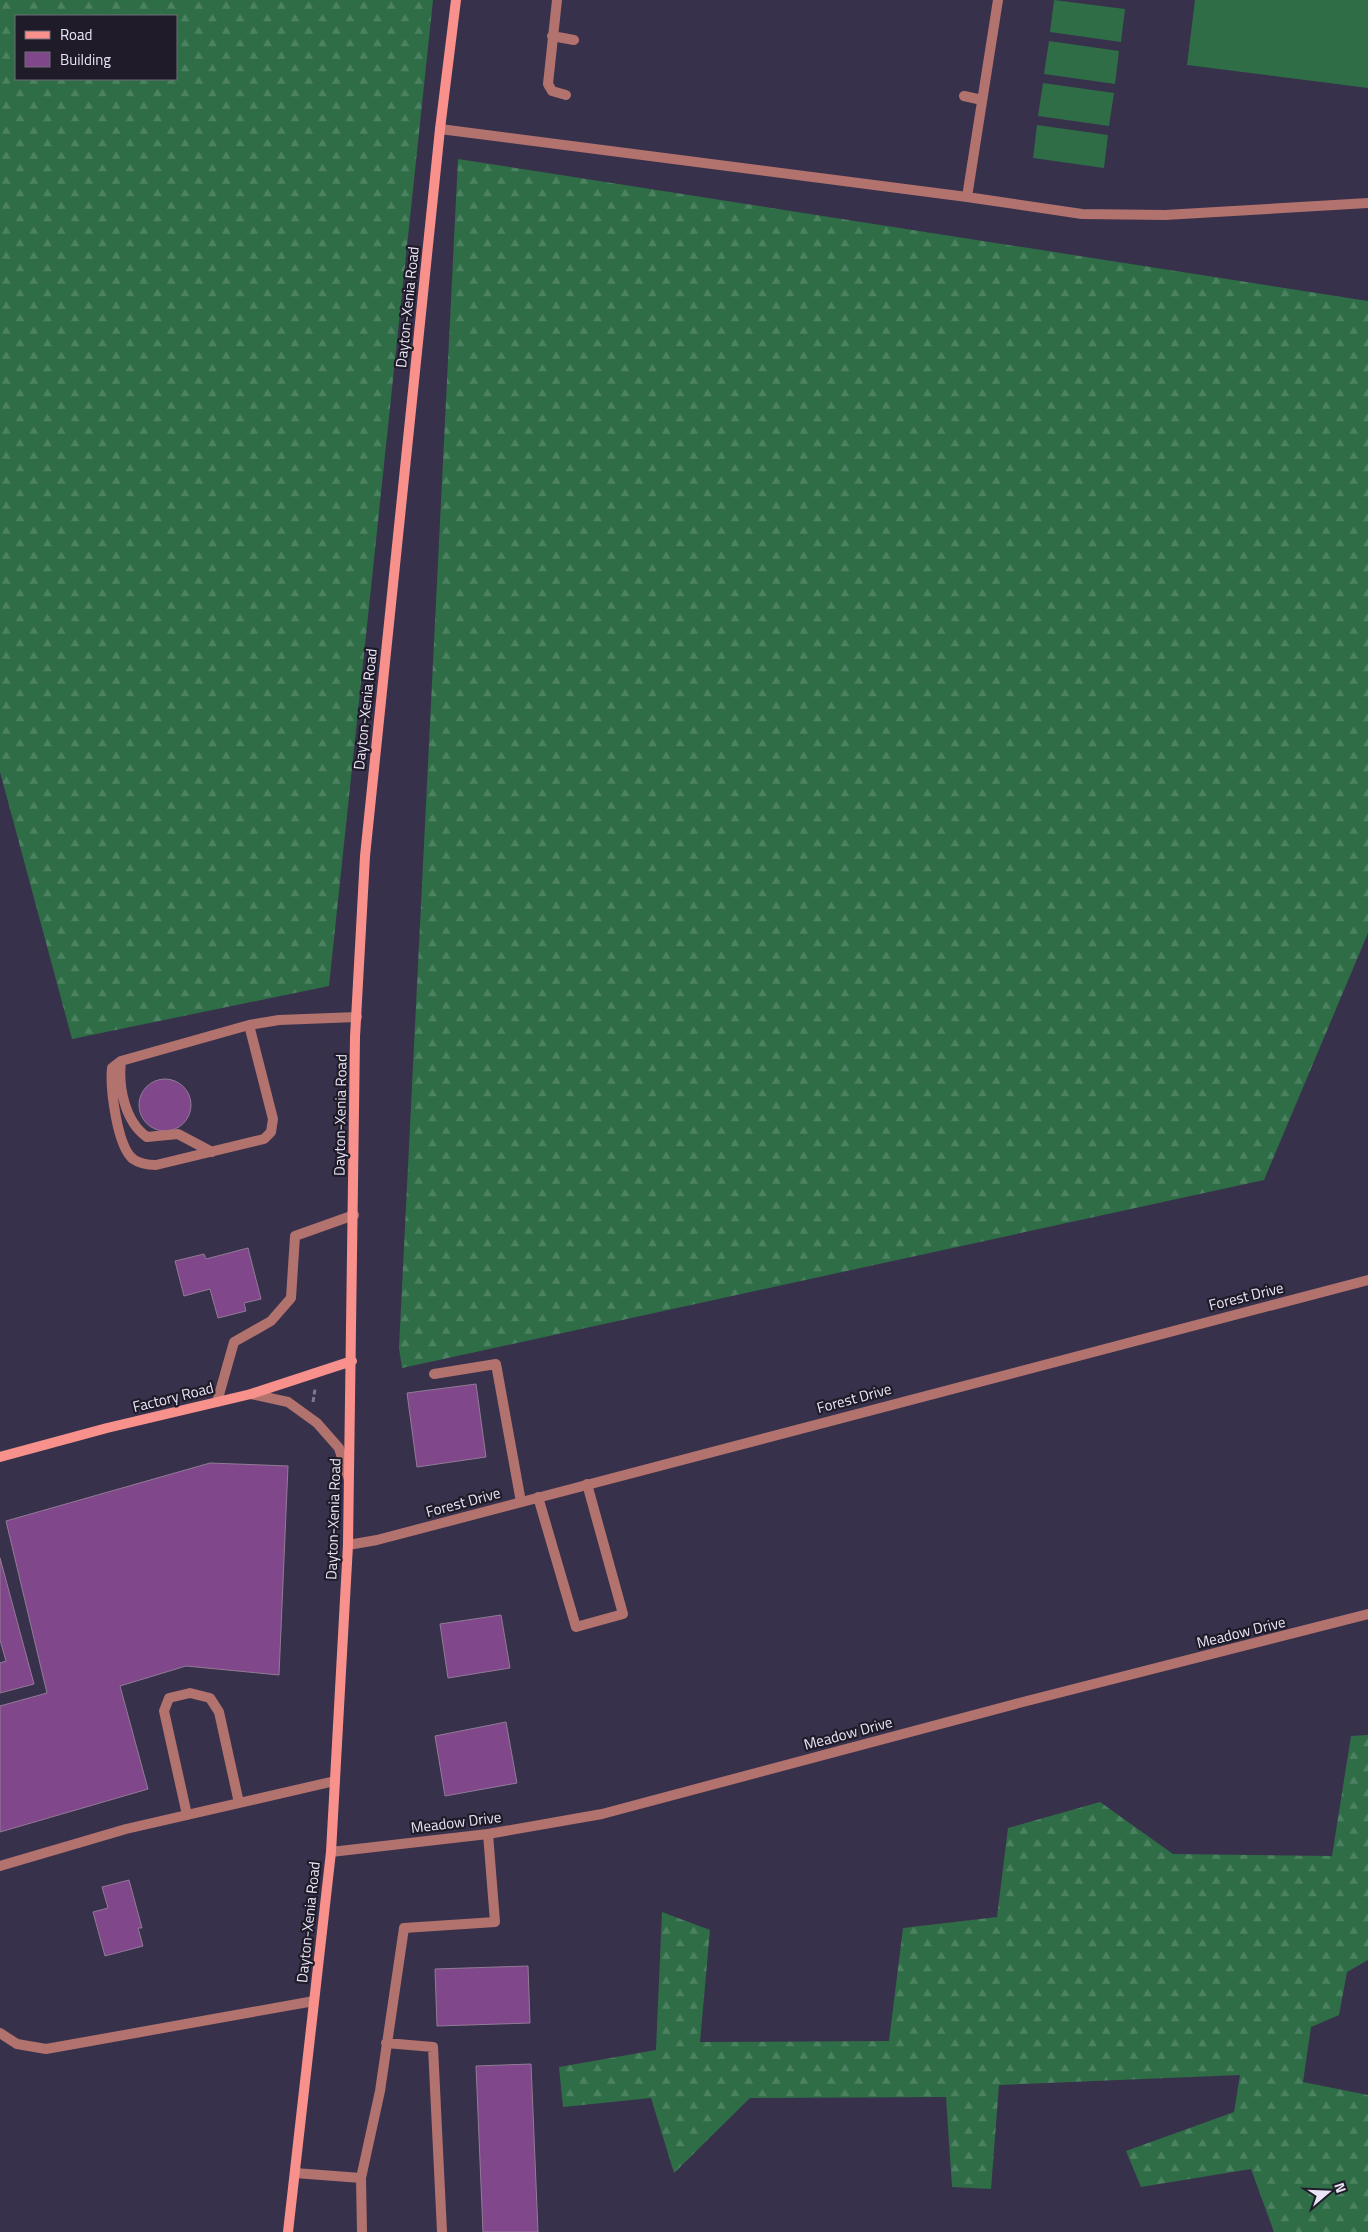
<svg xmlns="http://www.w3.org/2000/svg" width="1368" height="2232" viewBox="0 0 1368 2232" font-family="'Titillium Web',sans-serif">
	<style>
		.grass { fill: #2e6d46 }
		.forest { fill: url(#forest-firs); fill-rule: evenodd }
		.building { fill: #81478b; stroke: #927b96 }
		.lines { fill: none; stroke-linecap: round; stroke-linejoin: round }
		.path { stroke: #7e7890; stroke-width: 3; stroke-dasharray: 5 2.5; stroke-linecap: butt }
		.lane { stroke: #b2726d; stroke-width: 10 }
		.street { stroke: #b2726d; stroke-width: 10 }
		.secondary { stroke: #f8918b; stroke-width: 10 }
		.labels { text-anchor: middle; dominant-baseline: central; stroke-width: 4.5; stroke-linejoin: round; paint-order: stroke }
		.street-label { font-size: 15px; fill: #e9e5f6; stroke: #1f1b28 }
	</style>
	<defs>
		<pattern id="forest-firs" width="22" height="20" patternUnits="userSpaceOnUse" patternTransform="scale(1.25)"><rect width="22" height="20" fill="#2e6d46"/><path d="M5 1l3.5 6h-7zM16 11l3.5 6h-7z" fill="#4c8261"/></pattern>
	</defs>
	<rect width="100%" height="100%" fill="#38314c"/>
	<path class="grass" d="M1054,0L1125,9L1121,42L1050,32Z
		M1195,0H1368V88L1187,65Z
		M1049,41L1119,51L1115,84L1044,74Z
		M1043,83L1114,93L1109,126L1038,116Z
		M1037,125L1108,135L1104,168L1033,158Z"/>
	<path class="forest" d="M0,0H433L329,986L72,1039L0,772ZM176,16V79H16V16Z
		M458,159L1368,301V933L1264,1180L402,1368L399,1348Z
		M1368,1735V1960L1347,1972L1339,2015L1311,2027L1303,2082L1368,2095V2232H1274L1251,2169L1141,2187L1126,2151L1234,2112L1240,2075L999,2085L991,2189L952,2187L946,2097L750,2098L674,2173L651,2098L563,2107L559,2067L656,2050L662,1912L710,1930L700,2042L889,2041L903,1928L997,1917L1008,1828L1100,1802L1173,1854L1332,1856L1351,1736Z"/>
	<path class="building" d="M139 1105a26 26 0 1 1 52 0a26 26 0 1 1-52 0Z
		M248,1248L261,1299L244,1303L246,1311L218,1318L210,1289L184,1296L175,1261L204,1254L206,1259Z
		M476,1384L486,1457L417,1467L407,1393Z
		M210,1463L288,1466L279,1675L186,1666L120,1686L148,1789L0,1832V1706L47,1693L6,1521Z
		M0,1558L34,1684L0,1693V1663L6,1661L0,1640Z
		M501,1615L510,1668L448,1678L440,1624Z
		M506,1722L517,1783L445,1796L435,1736Z
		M129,1880L142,1928H138L143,1946L105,1956L93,1912L108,1908L102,1887Z
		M528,1966L530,2023L437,2026L435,1969Z
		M531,2064L538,2232H483L476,2066Z"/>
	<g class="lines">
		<path class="path" d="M313,1402L315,1389"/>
		<path class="lane" d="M557,0L548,84L552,91L566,95
			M552,36L574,40
			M964,96L982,100
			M440,129L967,197L1082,214L1165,215L1368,203
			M967,197L998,0
			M249,1025L273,1119L271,1132L264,1139L156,1165C149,1165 140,1164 133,1159C117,1146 110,1088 112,1068L121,1061L249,1025L279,1020L357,1017
			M121,1061C118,1087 125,1122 147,1137L178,1134L212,1152
			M434,1374L496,1364L521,1502
			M251,1394L288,1402L317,1423L339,1448L348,1477
			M217,1402L234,1342L271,1321L291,1298L295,1236L354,1215
			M538,1497L576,1627L623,1614L587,1484
			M187,1815L164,1711L169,1698L190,1693L210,1698L219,1712L239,1803
			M0,1866L126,1829L335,1781
			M0,2033L17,2044L46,2049L314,2001
			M386,2043L433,2047L442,2232
			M295,2173L361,2178L380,2091L404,1928L495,1922L488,1834
			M361,2178L362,2232"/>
		<path class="street" d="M348,1545L377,1540L1368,1280
			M331,1852L488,1834L602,1814L1019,1703L1368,1614"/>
		<path class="secondary" d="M0,1457L107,1428L251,1394L352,1361
			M288,2232L331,1852L348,1545L355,1037L365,856L440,129L456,0"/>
	</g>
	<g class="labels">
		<g class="street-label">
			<text transform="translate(407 307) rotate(-84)">Dayton-Xenia Road</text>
			<text transform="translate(365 709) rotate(-84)">Dayton-Xenia Road</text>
			<text transform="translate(340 1115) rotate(-89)">Dayton-Xenia Road</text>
			<text transform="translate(1246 1296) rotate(-14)">Forest Drive</text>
			<text transform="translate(173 1397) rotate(-14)">Factory Road</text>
			<text transform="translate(854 1398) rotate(-15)">Forest Drive</text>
			<text transform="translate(463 1502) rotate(-15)">Forest Drive</text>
			<text transform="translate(333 1519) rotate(-88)">Dayton-Xenia Road</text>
			<text transform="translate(1241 1632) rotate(-14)">Meadow Drive</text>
			<text transform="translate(848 1733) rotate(-15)">Meadow Drive</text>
			<text transform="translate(456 1822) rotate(-7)">Meadow Drive</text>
			<text transform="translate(308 1922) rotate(-84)">Dayton-Xenia Road</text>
		</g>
	</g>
	<rect x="15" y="15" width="162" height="65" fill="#1f1b28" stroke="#706c7a"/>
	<rect x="25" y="31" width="25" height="8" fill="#f8918b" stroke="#706c7a"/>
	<text x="60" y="40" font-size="15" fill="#e9e5f6">Road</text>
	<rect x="25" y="52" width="25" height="15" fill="#81478b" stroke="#706c7a"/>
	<text x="60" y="65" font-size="15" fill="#e9e5f6">Building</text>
	<g transform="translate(1328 2192) rotate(71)" stroke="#1f1b28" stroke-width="4" paint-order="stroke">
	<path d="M0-4L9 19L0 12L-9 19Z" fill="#e9e5f6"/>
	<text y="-8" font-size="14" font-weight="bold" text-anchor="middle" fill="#e9e5f6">N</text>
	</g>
</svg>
